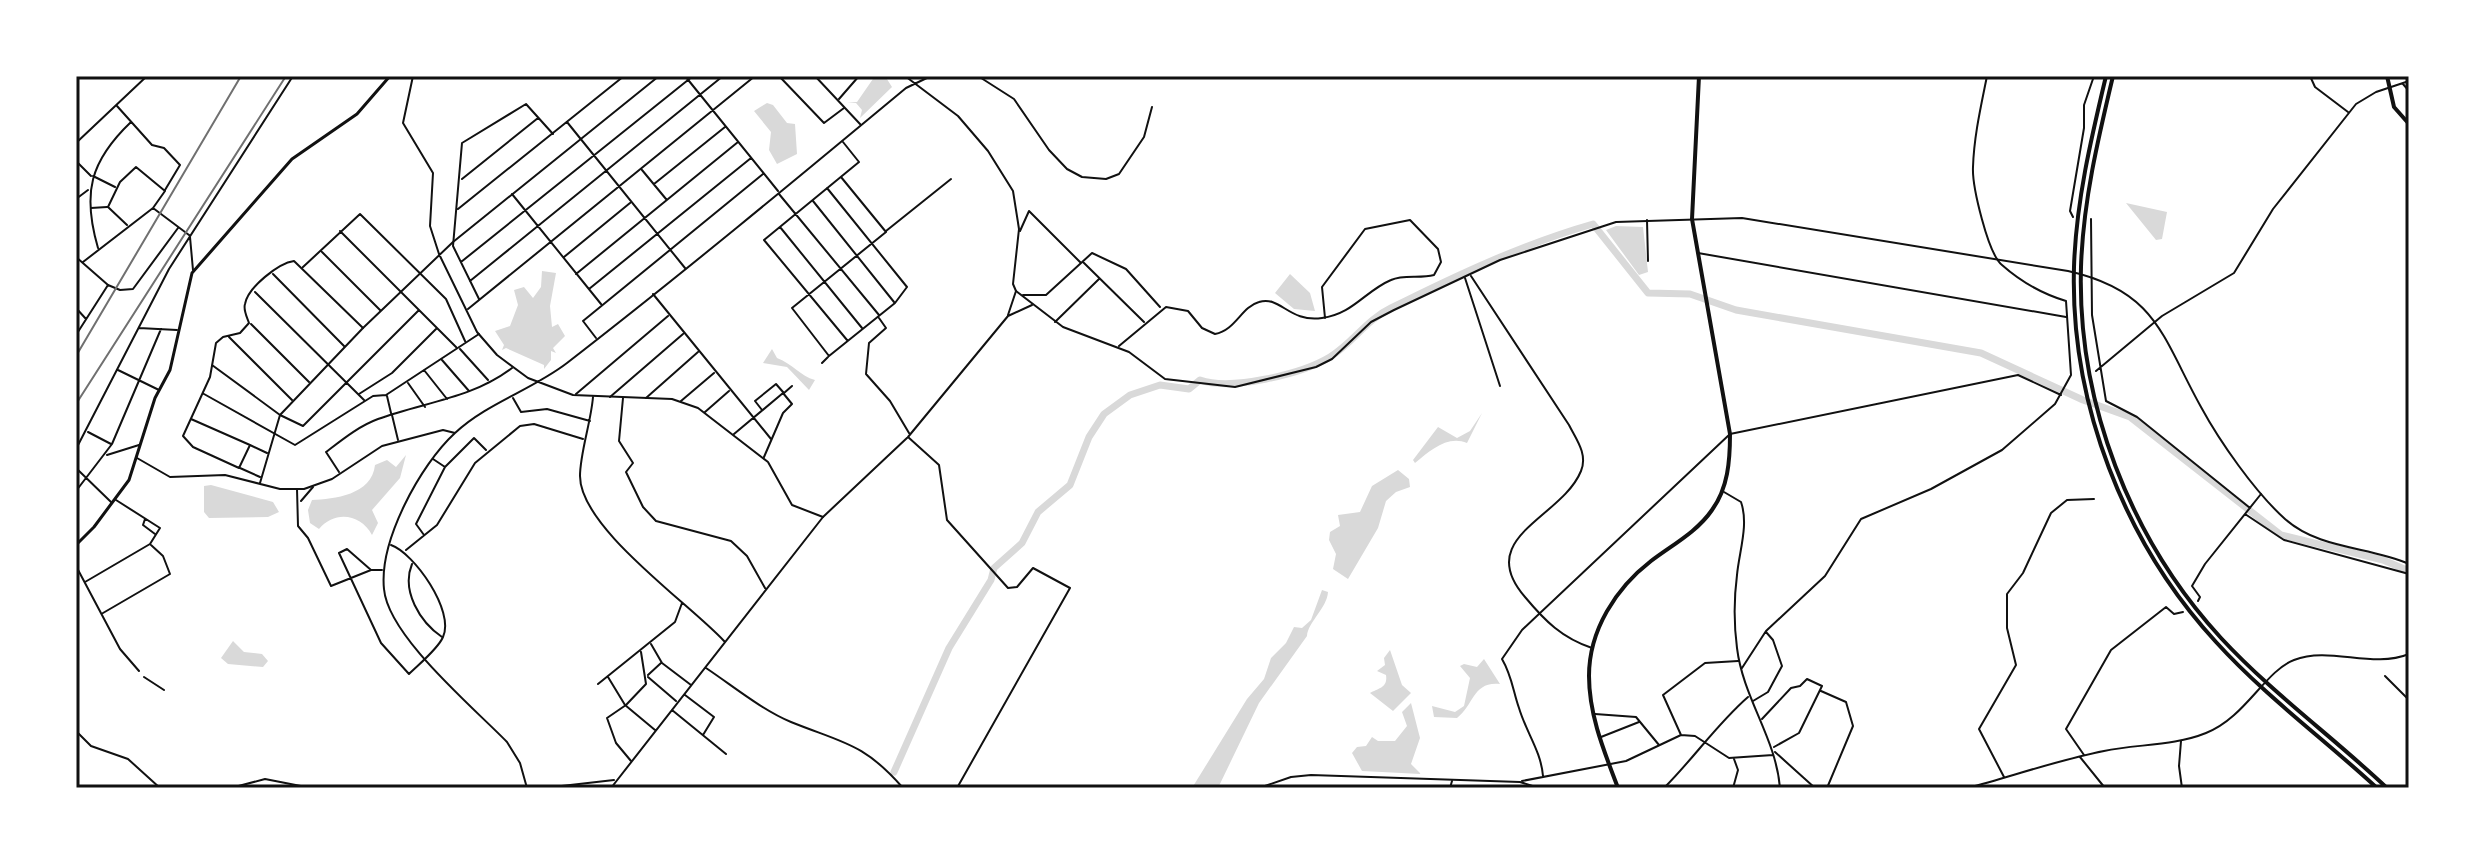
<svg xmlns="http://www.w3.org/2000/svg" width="2485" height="864" viewBox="0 0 2485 864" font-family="Roboto,sans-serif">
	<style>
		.water { fill: #d9d9d9 }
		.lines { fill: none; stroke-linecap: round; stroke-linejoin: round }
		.river { stroke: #d9d9d9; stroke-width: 7 }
		.minor { stroke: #111; stroke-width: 2 }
		.tertiary { stroke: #111; stroke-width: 2 }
		.secondary { stroke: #111; stroke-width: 3 }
		.primary { stroke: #111; stroke-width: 4 }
		.motorway { stroke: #111; stroke-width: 4 }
		.rail { stroke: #707070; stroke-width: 2 }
		.neatline { fill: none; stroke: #111; stroke-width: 3 }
	</style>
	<rect width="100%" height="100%" fill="#fff"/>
	<path class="water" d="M875,76H885L892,87L860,118L862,110L856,103L847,102H857Z
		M767,103L773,105L787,123L795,124L797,154L777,164L769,150L771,132L754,111Z
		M2126,203L2167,212L2162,239L2156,240Z
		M1616,226L1643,227L1648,272L1639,275L1606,230Z
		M542,271L556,273L550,306L552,327L558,324L565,336L553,348L556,353L551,351V360L544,369V365L506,348L502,350L504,345L495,331L510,326L518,305L514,290L524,287L533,298L541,287Z
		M1290,274L1310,293L1315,311L1294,309L1275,293Z
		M772,349L777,358C793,364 800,376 815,380L809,390L787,367L763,363Z
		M1482,413L1467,443C1447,435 1430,451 1415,463L1413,460L1438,427L1457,438L1470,431Z
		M406,455L400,478L372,510L378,523L372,535C361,514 335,510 319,529L310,523L308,510L312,500C334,499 372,495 375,465L387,460L396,467Z
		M1398,470L1409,479L1410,487L1396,492L1386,501L1378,528L1348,579L1333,569L1336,554L1329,540L1330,532L1340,526L1338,515L1360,512L1372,486Z
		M211,485L273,502L279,512L268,517L209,518L204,512V486Z
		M1322,590L1328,592C1327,608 1308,622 1307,636L1259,703L1218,788H1192L1247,699L1264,679L1271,658L1286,643L1294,627L1302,628L1311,620Z
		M233,641L244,652L262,654L268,661L263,667L228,664L221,658Z
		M1390,650L1402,685L1411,693L1393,711L1370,693C1378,688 1388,688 1386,675L1377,671L1385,665L1384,658Z
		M1484,659L1500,684C1473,681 1474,705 1457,718L1434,717L1432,706L1455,712L1464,706L1470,678L1460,666L1464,664L1477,667Z
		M1411,703L1420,738L1411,764L1421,774L1362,771L1352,753L1357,747L1366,746L1372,737L1378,741H1395L1407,726L1402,712Z"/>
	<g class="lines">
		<path class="river" d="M894,772L949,648L991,580L994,568L1022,543L1038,512L1070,485L1089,437L1104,414L1130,395L1160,385L1189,389L1200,380C1231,391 1302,374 1330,357C1353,343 1366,320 1391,308C1457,275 1523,244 1593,224L1648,293L1690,294L1736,310L1981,353L2083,400L2130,417L2281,535L2383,560L2409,571"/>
		<path class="minor" d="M685,76L778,191
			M779,76L824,123L844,108
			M978,76L1014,99L1049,150L1067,169L1082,177L1106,179L1119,174L1144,137L1152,107
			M2310,76L2315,87L2348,112
			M2403,84L2409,91
			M839,99L859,76
			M117,106L152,145L164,148L180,165L165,190
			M567,122L685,268
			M843,142L859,162L764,240L847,340
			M76,161L91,176
			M642,170L666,199
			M93,176L115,187
			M462,179L538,118
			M654,184L725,127
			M827,188L907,287L895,303L829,356L792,308L886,232L841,177
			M512,194L601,304
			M779,194L879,315
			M76,199L88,190
			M813,201L894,302
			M91,208L107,207
			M153,208L189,235
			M458,209L624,76
			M2073,217L2070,211L2084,128V105L2094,76
			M2091,219L2092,315L2106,401L2137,417L2250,508
			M1647,220L1648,261
			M780,227L862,328
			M340,231L456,347
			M886,231L951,179
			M1020,231L1029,211L1080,262
			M190,237L193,270
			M98,248C82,193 90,161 131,122
			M322,252L380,310
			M1698,253L2066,317
			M564,257L630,203
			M83,262L153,208L165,191L136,167L120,182L108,207L127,225
			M461,262L693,76
			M1083,262L1144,322
			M303,267L360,214L446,299L465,341
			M273,274L344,346
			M576,274L738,142
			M1465,278L1500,386
			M470,281L723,76
			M589,289L751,158
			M255,292L364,400
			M653,294L771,439
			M1023,295H1046L1092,253L1126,269L1160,307
			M479,299L453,246L462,143L526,104L553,134
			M76,308L86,319
			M468,309L755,76
			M1008,315L1016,291
			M879,318L886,328L869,343L866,374L890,401L909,433
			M1055,322L1099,279
			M251,324L309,382
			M139,328L177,330
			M76,335L108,285L120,290L133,289L178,228
			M229,337L292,400
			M596,338L583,321L763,174
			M1119,346L1166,307L1188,311L1202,328L1215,334C1236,330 1241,307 1259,302C1280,295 1289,323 1322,318C1353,314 1365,291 1391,280C1404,274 1420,279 1434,275L1441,262L1438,249L1410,220L1365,229L1322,287L1325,318
			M460,349L488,380
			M442,360L469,391
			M822,363L828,357
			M212,365L280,415L303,426L419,310
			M118,370L159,390
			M424,370L447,399
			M2096,371L2162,316L2234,273L2273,209L2356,104L2376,92L2409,81
			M408,383L425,407
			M784,393L792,386
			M204,394L295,445L373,396L386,395L479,334
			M359,394L392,373L436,329
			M576,394L668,316
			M387,396L391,413
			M593,397C591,422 580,453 580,476C580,528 690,604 724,641
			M610,397L683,334
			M513,398L521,412L547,409L590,421
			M623,398L619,441L633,463L626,472L643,507L656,521L731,541L747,556L765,588
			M646,398L698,352
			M681,401L714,373
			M762,410L755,401L776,384L783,392
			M705,412L729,391
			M392,415L398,440
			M191,419L250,445
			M88,432L111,444
			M734,434L783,393L792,404L783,413L764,457
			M908,437L939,465L947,520L1008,588L1017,587L1033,568L1070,588L957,788
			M76,449L169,269L293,76
			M267,453L250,445L239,468L193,447L183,436L210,377L216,343L223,337L240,333L249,323C247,317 243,310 245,304C248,287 279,263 294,261L363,328
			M107,455L139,445
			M433,459L445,467L474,438L486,450
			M76,468L111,502
			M240,468L260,477
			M339,472L326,452C343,439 359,426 378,419C424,402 471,399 512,368
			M297,489L298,526L308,538L331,586L371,570H382
			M76,491L112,444L161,329
			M1724,492L1741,502C1749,525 1739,552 1737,575C1734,598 1734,625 1737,648C1743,698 1776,738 1780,788
			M301,501L313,487
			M2245,514L2284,540L2409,574
			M145,519L143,525L155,534
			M424,535L416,524L445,467
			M406,550L437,525L475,463L520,426L534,424L583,439
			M412,564C401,591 420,622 442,637
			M76,566L120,649L139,671
			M371,570L347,549L339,553L381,643L409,674C419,664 438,649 443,637C455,611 414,553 391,545
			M85,582L150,544L160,528L116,500
			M2198,601L2200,597L2192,586L2205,564L2261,494
			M103,613L170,574L163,556L151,545
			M651,644L662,663L691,685
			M706,668C733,686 762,710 791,722C843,743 864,743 903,788
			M1742,668L1766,631L1825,576L1861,519L1931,489L2002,450L2055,404L2071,375L2066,301C2043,294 2020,281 2002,265C1988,254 1972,186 1973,167C1974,136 1981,106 1987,76
			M648,675L661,663
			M2385,676L2409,700
			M144,677L164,690
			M608,677L625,705L655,730
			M648,677L676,701
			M598,684L675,622L682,603
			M1821,691L1846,702L1853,726L1827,788
			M685,695L714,717L703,735
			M1753,701L1768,692L1782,666L1773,640L1766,632
			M626,705L607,718L616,743L631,761
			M626,705L646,684L641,652
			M672,710L726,754
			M1595,714L1636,717L1659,745
			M1762,719L1791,688L1800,686L1807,679L1822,686L1799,733L1774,747
			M1681,735L1663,695L1705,663L1738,661
			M1601,737L1639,722
			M2181,741L2179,766L2182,788
			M1775,752L1815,788
			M2084,755L2066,729L2111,650L2166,607L2174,614L2183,612
			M2080,757L2105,788
			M1543,776C1541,751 1526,732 1519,708C1513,691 1512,676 1502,659L1522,630L1730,434L2018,375L2061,395
			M2004,777L1979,729L2016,665L2007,628V594L2023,573L2051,513L2067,500L2094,499
			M1522,781L1626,761L1681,735L1695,736L1729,758L1773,755
			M611,788L823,517L908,437L1008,316L1032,305
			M1450,788L1452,781
			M1664,788C1694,758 1717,724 1748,697
			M1733,788L1738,770L1734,759"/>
		<path class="tertiary" d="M413,76L403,123L433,173L430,226L439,254L477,332L497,355L528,378L573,395L672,399L698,408L768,462L792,505L823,517
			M815,76L860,124
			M905,76L958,116L988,151L1013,191L1019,229L1013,284L1016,291L1063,327L1129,352L1165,379L1235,387L1316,367L1332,359L1371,322L1394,310L1500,260L1616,222L1742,218L2068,271C2157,291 2162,337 2201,407C2220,442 2255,492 2285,519C2320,550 2369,546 2409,564
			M76,143L147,76
			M76,257L108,285
			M1471,276L1569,425C1576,439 1588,454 1581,471C1562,518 1473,537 1525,597C1545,621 1562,638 1592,648
			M137,458L170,477L225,475L280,489H304L332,479L382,446L443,430L455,433
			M260,483L280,415L363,328L453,242L659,76
			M76,731L91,746L128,759L160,788
			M231,788L265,779L311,788
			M527,788L520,763L507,742C473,707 388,636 384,589C379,541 420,465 455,433C487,403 532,390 567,363C682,274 794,181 906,88L931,76
			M544,788L614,780
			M1259,788L1291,777L1311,775L1520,782L1539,788
			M1968,788C2013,776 2058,760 2104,751C2137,744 2174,746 2206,733C2245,718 2265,671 2294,660C2330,646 2372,669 2409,654"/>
		<path class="secondary" d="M76,545L94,527L129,480L155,398L170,370L192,273L292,159L357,114L390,76"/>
		<path class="primary" d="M2387,76L2394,107L2409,124
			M1618,788C1604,751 1589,715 1589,676C1589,630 1616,588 1651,561C1672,545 1697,532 1712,510C1728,488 1730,461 1730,434L1692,219L1699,76"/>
		<path class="motorway" d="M2106,76C2091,139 2076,202 2074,267C2070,403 2124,542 2216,642C2265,696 2324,739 2377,788
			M2113,76C2098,139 2083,202 2081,267C2077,402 2130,539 2221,638C2272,693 2333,737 2387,788"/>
		<path class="rail" d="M76,356L241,76
			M76,404L286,76"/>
	</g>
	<rect width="2485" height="864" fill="none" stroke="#ffffff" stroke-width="156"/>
	<rect x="78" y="78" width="2329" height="708" class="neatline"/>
</svg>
